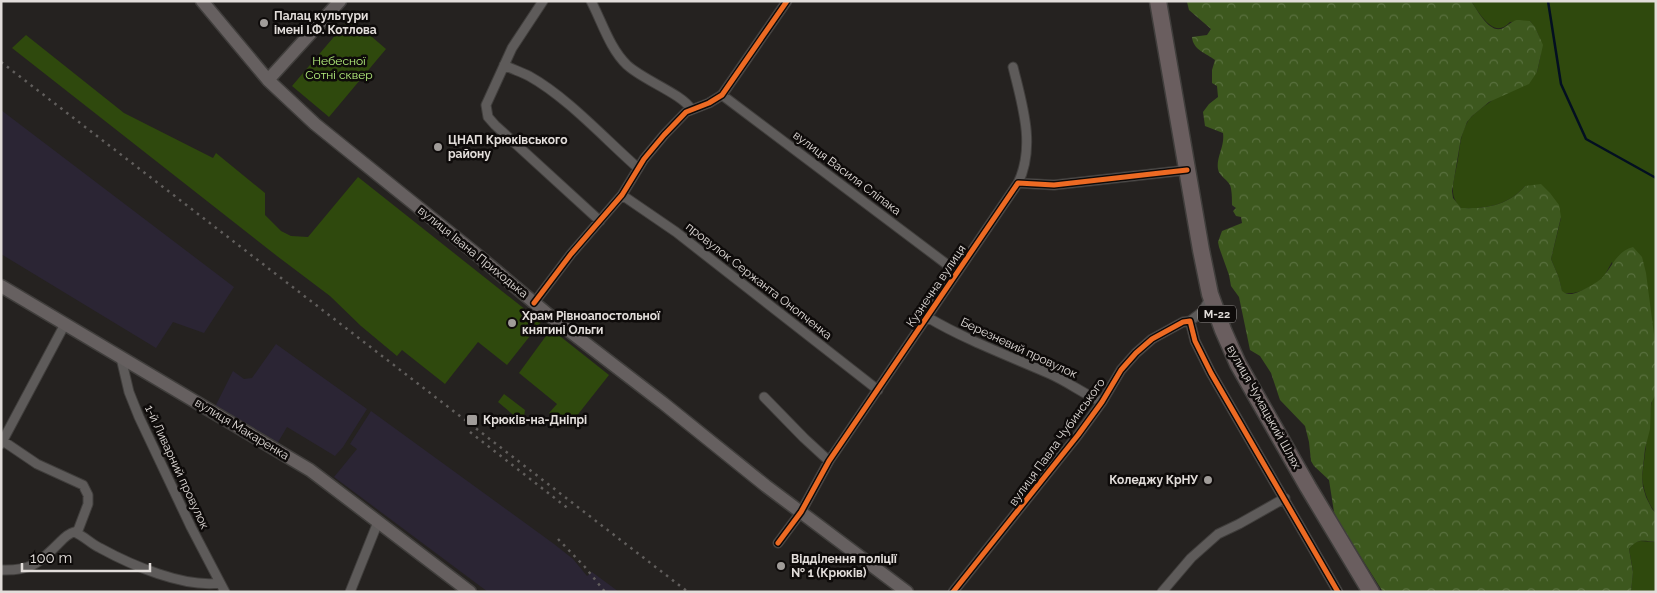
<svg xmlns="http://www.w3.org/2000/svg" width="1657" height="593" viewBox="0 0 1657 593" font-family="Raleway,sans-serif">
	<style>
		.industrial { fill: #2b2534 }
		.green { fill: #2f490d }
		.forest { fill: url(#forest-crowns) }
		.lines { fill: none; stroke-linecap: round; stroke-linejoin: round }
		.stream { stroke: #030f21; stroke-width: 2.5 }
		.street-casing { stroke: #403e3c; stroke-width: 11 }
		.secondary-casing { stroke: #403e3c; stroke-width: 15 }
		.highway-casing { stroke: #403e3c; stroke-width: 19 }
		.street { stroke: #5e5b5a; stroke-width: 9 }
		.secondary { stroke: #666060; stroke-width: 12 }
		.highway { stroke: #6a5e5f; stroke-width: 16 }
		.rail { stroke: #615e5c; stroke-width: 2.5; stroke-dasharray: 2.5 5; stroke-linecap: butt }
		.cycleway-casing { stroke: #0e0b0a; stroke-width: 8 }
		.cycleway { stroke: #ed6a23; stroke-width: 5 }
		.poi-dot { fill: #a09c99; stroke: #0e0b0a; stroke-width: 2 }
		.labels { text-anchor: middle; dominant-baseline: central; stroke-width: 5; stroke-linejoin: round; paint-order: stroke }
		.shield { fill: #0e0b0a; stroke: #a29e9c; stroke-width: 1 }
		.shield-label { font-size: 11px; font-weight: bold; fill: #e2ddda }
		.poi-label { font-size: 12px; font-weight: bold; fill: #e2ddda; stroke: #0e0b0a; text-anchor: start }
		.park-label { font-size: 12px; fill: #b5f07e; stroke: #0e0b0a }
		.street-label { font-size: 12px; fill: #e2ddda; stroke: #0e0b0a }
	</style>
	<defs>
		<pattern id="forest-crowns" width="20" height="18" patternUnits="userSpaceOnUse" patternTransform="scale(1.25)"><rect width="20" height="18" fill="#3d581e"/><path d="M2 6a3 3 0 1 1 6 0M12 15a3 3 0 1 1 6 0" fill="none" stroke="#59703e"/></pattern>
	</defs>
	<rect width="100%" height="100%" fill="#252220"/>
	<path class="industrial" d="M1,110L234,287L204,333L173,322L156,348L1,254Z
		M276,344L367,409L343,447L335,456L287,427L277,444L215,407L233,371L244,379L252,378Z
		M371,411L554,544L573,559L587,576L592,572L619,592H488L334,477L357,449L350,444Z"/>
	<path class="green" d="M1471,1H1656V513C1648,505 1643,488 1642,477L1652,398L1612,262C1609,267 1606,274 1602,279C1593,287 1573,297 1562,292L1559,278L1551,259L1561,218L1525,186C1508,206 1485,209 1461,208C1449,197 1453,184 1456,169C1460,153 1459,135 1468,121C1476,108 1522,82 1537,72C1542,51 1545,40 1530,21L1510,22C1494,40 1480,14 1471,1Z
		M350,18L386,49L329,117L292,86Z
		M26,35L124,113L213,158L216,153L265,193V215L281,231L291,236L308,237L358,177L541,322L507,365L478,342L445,384L402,350L397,356L361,326L330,296L277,256L12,48Z
		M551,329L609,375L568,427L549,413L557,404L519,373Z
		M504,394L525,410L523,423L498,402Z
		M1640,541L1656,542V592H1631L1633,571L1629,549L1635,542Z"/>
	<path class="forest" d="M1189,1H1471C1478,11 1491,37 1505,27C1518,18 1514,20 1530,21L1535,27L1543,45L1537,72L1529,84L1489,102L1472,116L1467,122L1461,138L1452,191L1453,198L1461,208C1485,209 1508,206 1525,186L1541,184L1550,193L1559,205L1561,217L1551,259L1559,278L1562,291C1565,293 1566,294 1570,294C1576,295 1597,283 1602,278C1612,267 1617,251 1633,247L1642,257L1646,273L1656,350V394L1651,403L1650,429L1645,449L1642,477L1643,487L1646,497L1652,509L1656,513V542C1643,541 1638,538 1629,549L1633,572L1631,592H1383L1338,521L1334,512L1329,480L1314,466L1311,461L1309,442L1305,426L1280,400L1271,373L1260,356L1250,350L1239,297L1231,286L1229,275L1219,247L1218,242L1222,231L1242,223L1241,217L1236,216L1233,211L1236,208L1232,205C1232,199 1232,190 1230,185C1227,179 1219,176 1218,169C1216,157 1225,146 1223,133L1205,126L1203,112L1209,104L1218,97L1217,86L1212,83V70L1215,60C1206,53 1193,50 1192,37L1207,35L1211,29L1189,10L1187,2Z"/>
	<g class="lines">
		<path class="stream" d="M1548,1L1561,84L1586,139L1656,178"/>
		<defs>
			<path id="street" d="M543,1L512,48L486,105L488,117L495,125L600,221
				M591,1C602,22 610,49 627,65C643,80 682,94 691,109
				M504,65C512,69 521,72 529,76C567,97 605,139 638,168
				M1013,67C1022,104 1036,146 1018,183
				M722,95L957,272
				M622,195L676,232L878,390
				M534,303L571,254L622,195L644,159L664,135L686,112L709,103L722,95L787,1
				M927,317C966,340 1009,356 1050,374C1068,382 1084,394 1102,402
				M1190,321L1195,341L1211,373L1338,592
				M1190,321L1202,312L1211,297
				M121,358L129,392L139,417L191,527L225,592
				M764,397L804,438L829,461
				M3,441L37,464L83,485L88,495V504L77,533
				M1,444L65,324
				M778,543L801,512L829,461L1018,183L1054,185L1187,170
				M1,570C30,571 38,564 58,544C63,539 67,534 74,532C83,535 91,544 100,548C131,565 184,588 220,583
				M350,592L378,522
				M953,592L1078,435L1102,402L1121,370L1136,353L1152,339L1183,322L1190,321
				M1162,592L1191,558L1218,534L1239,524L1285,498"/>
			<path id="secondary" d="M202,1L268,80L315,124L475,253L550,316L663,403L766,486L907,592
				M268,80L340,1
				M1,286L310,470L470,592"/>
			<path id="highway" d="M1158,1L1201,250L1210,294L1223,330L1238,364L1308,487L1371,592"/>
		</defs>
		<use href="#street" class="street-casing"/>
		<use href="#secondary" class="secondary-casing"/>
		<use href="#highway" class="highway-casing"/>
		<use href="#street" class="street"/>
		<use href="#secondary" class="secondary"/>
		<use href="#highway" class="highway"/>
		<path class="rail" d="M1,62L688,592
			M470,432L570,510
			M558,539L585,567L605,592"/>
		<defs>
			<path id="cycleway" d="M534,303L571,254L622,195L644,159L664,135L686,112L709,103L722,95L787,1
				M778,543L801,512L829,461L1018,183L1054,185L1187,170
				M953,592L1078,435L1102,402L1121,370L1136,353L1152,339L1183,322L1190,321L1195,341L1211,373L1338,592"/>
		</defs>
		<use href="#cycleway" class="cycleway-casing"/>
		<use href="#cycleway" class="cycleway"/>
	</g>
	<g class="poi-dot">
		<circle cx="264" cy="23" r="5"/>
		<circle cx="438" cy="147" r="5"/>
		<circle cx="512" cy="323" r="5"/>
		<rect x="466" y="414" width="12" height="12" rx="2.5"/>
		<circle cx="1208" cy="480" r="5"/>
		<circle cx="781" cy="566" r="5"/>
	</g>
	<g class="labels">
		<rect class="shield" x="1198" y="305.5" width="38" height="17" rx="4"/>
		<g class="shield-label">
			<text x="1217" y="314">М-22</text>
		</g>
		<g class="poi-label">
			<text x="274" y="16">Палац культури<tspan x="274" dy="14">імені І.Ф. Котлова</tspan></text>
			<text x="448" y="140">ЦНАП Крюківського<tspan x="448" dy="14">району</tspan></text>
			<text x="522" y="316">Храм Рівноапостольної<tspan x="522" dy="14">княгині Ольги</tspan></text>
			<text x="483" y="420">Крюків-на-Дніпрі</text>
			<text x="1198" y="480" text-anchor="end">Коледжу КрНУ</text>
			<text x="791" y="559">Відділення поліції<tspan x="791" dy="14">№ 1 (Крюків)</tspan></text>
		</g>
		<g class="park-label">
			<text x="339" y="61">Небесної<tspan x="339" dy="14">Сотні сквер</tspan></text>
		</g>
		<g class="street-label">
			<text transform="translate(847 173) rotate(37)">вулиця Василя Сліпака</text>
			<text transform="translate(473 252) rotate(39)">вулиця Івана Приходька</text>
			<text transform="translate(759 281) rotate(38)">провулок Сержанта Онопченка</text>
			<text transform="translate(936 286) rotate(-56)">Кузнечна вулиця</text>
			<text transform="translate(1019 348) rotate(25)">Березневий провулок</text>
			<text transform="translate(1264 407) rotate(61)">вулиця Чумацький Шлях</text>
			<text transform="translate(242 429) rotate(31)">вулиця Макаренка</text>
			<text transform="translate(1057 442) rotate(-54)">вулиця Павла Чубинського</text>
			<text transform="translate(177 467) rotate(65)">1-й Ливарний провулок</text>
		</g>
	</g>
	<rect width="1657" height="593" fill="none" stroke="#e2ddda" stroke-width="5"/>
	<path d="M22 563v8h128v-8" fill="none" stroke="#e2ddda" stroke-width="2.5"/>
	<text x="30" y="563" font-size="15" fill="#e2ddda" stroke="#0e0b0a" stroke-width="4" paint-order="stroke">100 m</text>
</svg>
